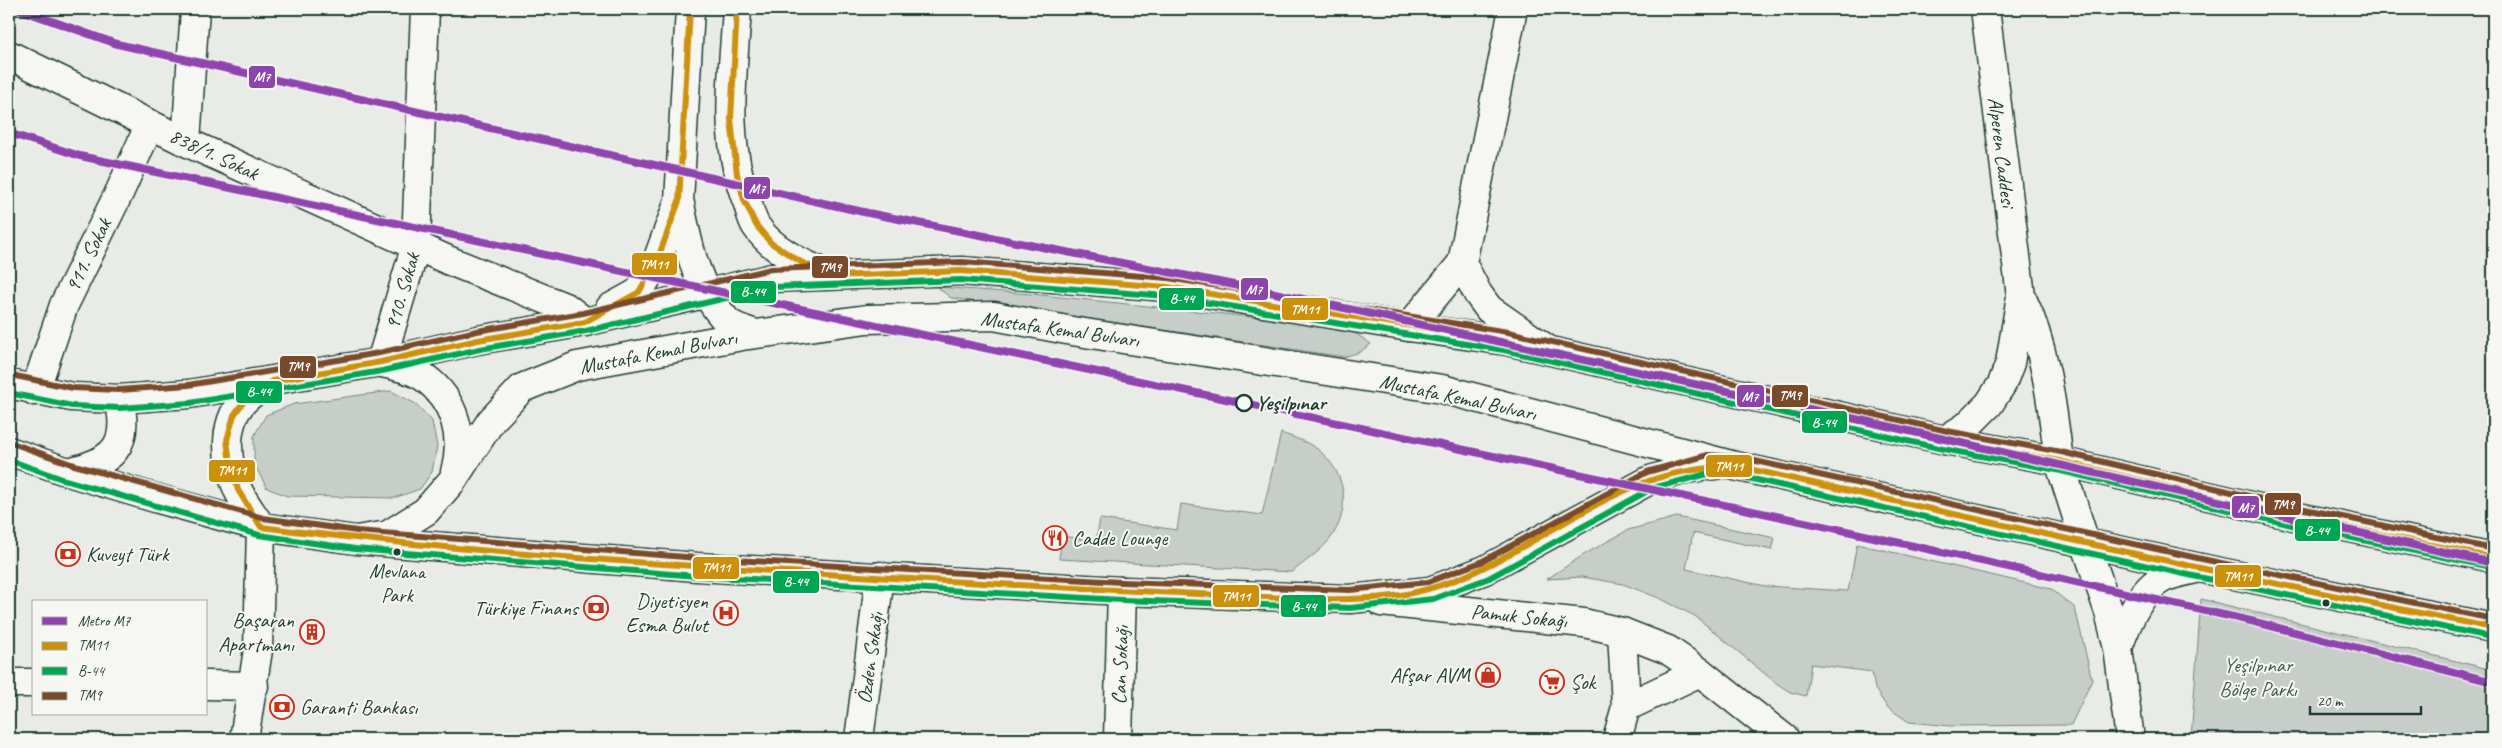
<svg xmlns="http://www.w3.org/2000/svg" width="2502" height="748" viewBox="0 0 2502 748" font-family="Caveat,sans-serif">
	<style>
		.green { fill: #c7cec9; stroke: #73867e }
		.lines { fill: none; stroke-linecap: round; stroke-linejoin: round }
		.street-casing { stroke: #1f3d34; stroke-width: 31 }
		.secondary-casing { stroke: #1f3d34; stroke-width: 31 }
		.primary-casing { stroke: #1f3d34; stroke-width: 31 }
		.street { stroke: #f6f6f2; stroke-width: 28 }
		.secondary { stroke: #f6f6f2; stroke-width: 28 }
		.primary { stroke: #f6f6f2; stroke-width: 28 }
		.bus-1-casing { stroke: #f6f6f2; stroke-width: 10 }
		.bus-2-casing { stroke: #f6f6f2; stroke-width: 10 }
		.bus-3-casing { stroke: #f6f6f2; stroke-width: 10 }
		.bus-1 { stroke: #cc910a; stroke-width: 6 }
		.bus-2 { stroke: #00a651; stroke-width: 6 }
		.bus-3 { stroke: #7a4b2a; stroke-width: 6 }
		.metro-1-casing { stroke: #f6f6f2; stroke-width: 11 }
		.metro-1 { stroke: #8e44ad; stroke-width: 8 }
		.stop-dot { fill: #f6f6f2; stroke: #1f3d34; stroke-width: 2.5 }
		.bus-dot { fill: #1f3d34; stroke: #f6f6f2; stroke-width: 2 }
		.labels { text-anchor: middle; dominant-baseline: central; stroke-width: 4; stroke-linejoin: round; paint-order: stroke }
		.bus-label { font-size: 20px; fill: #1f3d34; stroke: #f6f6f2 }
		.street-label { font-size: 21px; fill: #1f3d34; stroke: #f6f6f2 }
		.stop-label { font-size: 21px; font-weight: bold; fill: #1f3d34; stroke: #f6f6f2; text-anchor: start }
		.poi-label { font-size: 21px; fill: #1f3d34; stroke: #f6f6f2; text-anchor: start }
		.park-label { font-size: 21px; fill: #415a52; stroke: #f6f6f2 }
		.line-badge { stroke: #f6f6f2; stroke-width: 2 }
		.badge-label { font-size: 14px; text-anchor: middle; font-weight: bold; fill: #fff }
	</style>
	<rect width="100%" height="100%" fill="#e9ebe7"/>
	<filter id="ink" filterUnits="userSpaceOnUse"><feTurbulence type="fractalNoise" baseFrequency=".02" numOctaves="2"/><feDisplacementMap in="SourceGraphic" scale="10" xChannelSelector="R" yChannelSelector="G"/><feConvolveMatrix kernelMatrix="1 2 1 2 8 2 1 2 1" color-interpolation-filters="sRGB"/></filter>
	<g filter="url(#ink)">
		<path class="green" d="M937,287L1031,294L1282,320L1355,333L1371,344L1360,352L1344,357L951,298Z
			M391,391L416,404L432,421L437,446L432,472L420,489L394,498L287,496L267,488L254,464V436L266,415L294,404Z
			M1281,433C1295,438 1312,443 1322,453C1348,477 1350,512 1330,539C1320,552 1304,562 1292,572L1059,559L1062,536L1096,541L1100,519L1177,530L1181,504L1262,515Z
			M1677,517L1775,538L1772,550L1693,533L1686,569L1765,586L1848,591L1857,544L2051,589L2075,608L2092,680L2071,725L1951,726L1909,722L1887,707L1875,689L1872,672L1811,664L1806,696L1790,692L1776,683L1695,616L1659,598L1623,584L1582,577L1547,579L1585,554L1628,530Z
			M2201,599L2493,670V739H2191Z"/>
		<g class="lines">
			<defs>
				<path id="street" d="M9,55L186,142L450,261L567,308L585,322
					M186,142L195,9
					M1462,263L1478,294L1489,309L1548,350
					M1409,327L1462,263L1513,9
					M381,362L416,245L425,9
					M35,391L64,305L120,191L150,124
					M9,683H34
					M206,685L254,686
					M1626,707L1700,672
					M859,739L880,576
					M1118,739L1122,591
					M1617,739L1626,707L1622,632"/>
				<path id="secondary" d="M2021,296C2046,348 2052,405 2059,461
					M1945,440L1967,426L1989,404L2002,384L2010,363L2021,296L1985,9
					M2085,542L2109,612L2118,648L2130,739
					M1381,602L1584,623L1622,632L1668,650L1700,672L1785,739
					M2118,648C2126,625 2140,590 2163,578C2175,573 2188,571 2200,568
					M244,739L258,650L261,527"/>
				<path id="primary" d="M737,9C733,76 722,140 748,204C750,211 752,220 756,226C771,249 803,265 828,274
					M680,204C688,246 697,290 727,321C733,327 747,331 755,334
					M610,308L639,292L658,258L679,201L690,9
					M382,363C396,366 413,369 425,378C455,400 465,438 455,472
					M9,384L72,397L119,399L189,394L381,362L478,340L585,322L772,278L961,271L1167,287L1409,327L1506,341L1945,440L2059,461L2298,517L2493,558
					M9,451L68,472L155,498L261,527L356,540L697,567L1122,591L1350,599L1430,591L1485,570L1650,480L1686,469L1716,465
					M2059,461L2085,542
					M68,472C112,462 131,447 119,399
					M261,527C254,515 244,503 238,490C225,461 221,418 249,396C254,391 262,388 268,384
					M356,540L388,535L426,511L452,481L491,421L522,388L577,366L742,336L867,319L994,316L1072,331L1442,389L1735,466L2200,568L2493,628"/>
			</defs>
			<use href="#street" class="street-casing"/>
			<use href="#secondary" class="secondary-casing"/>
			<use href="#primary" class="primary-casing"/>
			<use href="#street" class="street"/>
			<use href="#secondary" class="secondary"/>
			<use href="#primary" class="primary"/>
			<defs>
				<path id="bus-1" d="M690,9L679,201L658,258L639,292L585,322L478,340L381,362L272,381L247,397L234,415L227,440L230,464L238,490L261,527C506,558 753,570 1000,584C1080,589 1161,592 1242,596C1291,598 1343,602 1393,596C1489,584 1558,515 1646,482C1675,471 1704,468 1735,466L2200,568L2493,628
					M737,9L731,119L737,174L744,200L756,225L771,243L801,262L834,276L961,271L1167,287L1506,341L1945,440L2059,461L2298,517L2493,558"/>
				<path id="bus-2" d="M9,393L72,406L120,408L190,403L382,371L480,349L586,331L773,287L961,280L1166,296L1504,350L1943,449L2057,470L2296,526L2491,567
					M9,460L65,480L259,535L355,549L697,576L1122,600L1350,608L1433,599L1489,578L1653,488L1711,473L1734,475L2198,577L2491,637"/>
				<path id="bus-3" d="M11,375L73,388L119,390L188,385L379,353L477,331L583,313L771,269L962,262L1168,278L1508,332L1947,431L2061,452L2300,508L2493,549
					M12,443L71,464L263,518L357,531L698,558L1122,582L1350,590L1428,582L1481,562L1647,472L1708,455L1737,457L2202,559L2493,619"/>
			</defs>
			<use href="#bus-1" class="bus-1-casing"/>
			<use href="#bus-2" class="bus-2-casing"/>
			<use href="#bus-3" class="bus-3-casing"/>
			<use href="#bus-1" class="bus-1"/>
			<use href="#bus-2" class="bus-2"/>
			<use href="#bus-3" class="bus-3"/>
			<defs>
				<path id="metro-1" d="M18,9L117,44L868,213L1275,293L1865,421L2493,563
					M9,133L80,156L1833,528L2251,621L2493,682"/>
			</defs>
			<use href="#metro-1" class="metro-1-casing"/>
			<use href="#metro-1" class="metro-1"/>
		</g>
	</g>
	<defs>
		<symbol id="restaurant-ring" viewBox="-11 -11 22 22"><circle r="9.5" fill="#f6f6f2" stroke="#c8321e" stroke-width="1.5"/><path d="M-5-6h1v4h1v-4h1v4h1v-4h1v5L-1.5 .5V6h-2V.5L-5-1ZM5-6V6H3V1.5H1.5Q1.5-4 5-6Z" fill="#c8321e"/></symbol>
		<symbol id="bank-ring" viewBox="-11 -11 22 22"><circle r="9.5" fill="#f6f6f2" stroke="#c8321e" stroke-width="1.5"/><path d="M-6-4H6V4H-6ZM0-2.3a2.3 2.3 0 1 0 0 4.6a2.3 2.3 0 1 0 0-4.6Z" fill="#c8321e"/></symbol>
		<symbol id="hospital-ring" viewBox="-11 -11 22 22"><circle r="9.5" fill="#f6f6f2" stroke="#c8321e" stroke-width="1.5"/><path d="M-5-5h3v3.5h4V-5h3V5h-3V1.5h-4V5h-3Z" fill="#c8321e"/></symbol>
		<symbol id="building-ring" viewBox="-11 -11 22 22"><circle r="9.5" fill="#f6f6f2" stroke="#c8321e" stroke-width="1.5"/><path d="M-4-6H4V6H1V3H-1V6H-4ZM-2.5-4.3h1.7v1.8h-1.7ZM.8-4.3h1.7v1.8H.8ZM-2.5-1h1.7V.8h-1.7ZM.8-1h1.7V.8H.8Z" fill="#c8321e"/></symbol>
		<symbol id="shop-ring" viewBox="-11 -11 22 22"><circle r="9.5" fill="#f6f6f2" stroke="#c8321e" stroke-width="1.5"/><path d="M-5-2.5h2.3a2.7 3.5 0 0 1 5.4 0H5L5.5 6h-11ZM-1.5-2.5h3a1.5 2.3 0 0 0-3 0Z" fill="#c8321e"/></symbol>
		<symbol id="supermarket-ring" viewBox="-11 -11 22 22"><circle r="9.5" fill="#f6f6f2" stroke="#c8321e" stroke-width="1.5"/><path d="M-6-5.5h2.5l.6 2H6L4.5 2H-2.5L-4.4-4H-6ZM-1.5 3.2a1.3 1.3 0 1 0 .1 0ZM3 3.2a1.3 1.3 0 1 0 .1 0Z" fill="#c8321e"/></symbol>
	</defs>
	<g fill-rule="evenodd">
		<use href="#restaurant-ring" x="1041" y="524" width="28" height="28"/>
		<use href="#bank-ring" x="54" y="540" width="28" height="28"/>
		<use href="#bank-ring" x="582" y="594" width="28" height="28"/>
		<use href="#hospital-ring" x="712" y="599" width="28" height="28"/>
		<use href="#building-ring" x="298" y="618" width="28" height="28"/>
		<use href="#shop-ring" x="1474" y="661" width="28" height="28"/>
		<use href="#supermarket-ring" x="1538" y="668" width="28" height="28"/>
		<use href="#bank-ring" x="268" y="693" width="28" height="28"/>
	</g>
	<circle class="stop-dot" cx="1244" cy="403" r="8"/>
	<g class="bus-dot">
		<circle cx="397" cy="552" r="4.5"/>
		<circle cx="2326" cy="603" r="4.5"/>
	</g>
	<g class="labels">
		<g class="bus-label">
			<text x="397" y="571">Mevlana<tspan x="397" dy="24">Park</tspan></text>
		</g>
		<g class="street-label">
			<text transform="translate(2002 152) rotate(83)">Alperen Caddesi</text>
			<text transform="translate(214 154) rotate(25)">838/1. Sokak</text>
			<text transform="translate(88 255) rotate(-64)">911. Sokak</text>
			<text transform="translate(402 291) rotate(-74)">910. Sokak</text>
			<text transform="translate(1060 329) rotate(8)">Mustafa Kemal Bulvarı</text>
			<text transform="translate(658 352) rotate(-11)">Mustafa Kemal Bulvarı</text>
			<text transform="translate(1458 397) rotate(12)">Mustafa Kemal Bulvarı</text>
			<text transform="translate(1519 616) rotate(6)">Pamuk Sokağı</text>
			<text transform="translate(870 658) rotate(-82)">Özden Sokağı</text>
			<text transform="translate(1120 665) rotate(-88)">Can Sokağı</text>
		</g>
		<g class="stop-label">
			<text x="1256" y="403">Yeşilpınar</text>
		</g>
		<g class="poi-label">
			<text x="1072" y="538">Cadde Lounge</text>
			<text x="86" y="554">Kuveyt Türk</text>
			<text x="708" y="601" text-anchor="end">Diyetisyen<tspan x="708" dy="24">Esma Bulut</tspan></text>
			<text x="578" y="608" text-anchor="end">Türkiye Finans</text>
			<text x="294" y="620" text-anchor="end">Başaran<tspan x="294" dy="24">Apartmanı</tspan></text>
			<text x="1470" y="675" text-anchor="end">Afşar AVM</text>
			<text x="1570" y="682">Şok</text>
			<text x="300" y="707">Garanti Bankası</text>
		</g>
		<g class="park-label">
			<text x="2258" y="665">Yeşilpınar<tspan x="2258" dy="24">Bölge Parkı</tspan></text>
		</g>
	</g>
	<g class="line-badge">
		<rect x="248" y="65" width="28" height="24" rx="5" fill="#8e44ad"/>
		<rect x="743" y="176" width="28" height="24" rx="5" fill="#8e44ad"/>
		<rect x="631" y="252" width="47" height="24" rx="5" fill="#cc910a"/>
		<rect x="811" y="255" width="38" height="24" rx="5" fill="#7a4b2a"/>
		<rect x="1240" y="277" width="29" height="24" rx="5" fill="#8e44ad"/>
		<rect x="730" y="280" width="47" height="24" rx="5" fill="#00a651"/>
		<rect x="1158" y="287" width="47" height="24" rx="5" fill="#00a651"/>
		<rect x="1281" y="297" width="48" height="24" rx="5" fill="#cc910a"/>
		<rect x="279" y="355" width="38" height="24" rx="5" fill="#7a4b2a"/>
		<rect x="235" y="380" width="48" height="24" rx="5" fill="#00a651"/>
		<rect x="1771" y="384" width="38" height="24" rx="5" fill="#7a4b2a"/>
		<rect x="1736" y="384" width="29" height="24" rx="5" fill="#8e44ad"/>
		<rect x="1801" y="410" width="47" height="24" rx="5" fill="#00a651"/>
		<rect x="1705" y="454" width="48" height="24" rx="5" fill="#cc910a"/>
		<rect x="208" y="459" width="48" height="24" rx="5" fill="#cc910a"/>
		<rect x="2264" y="492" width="38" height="24" rx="5" fill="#7a4b2a"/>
		<rect x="2231" y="495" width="29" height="24" rx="5" fill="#8e44ad"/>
		<rect x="2294" y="518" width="47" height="24" rx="5" fill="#00a651"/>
		<rect x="692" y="556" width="48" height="24" rx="5" fill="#cc910a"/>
		<rect x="2214" y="564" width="48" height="24" rx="5" fill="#cc910a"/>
		<rect x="772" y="570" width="48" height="24" rx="5" fill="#00a651"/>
		<rect x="1212" y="584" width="48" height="24" rx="5" fill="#cc910a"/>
		<rect x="1280" y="594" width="47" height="24" rx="5" fill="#00a651"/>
	</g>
	<g class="badge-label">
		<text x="262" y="81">M7</text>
		<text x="757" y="193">M7</text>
		<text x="654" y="269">TM11</text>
		<text x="830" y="272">TM9</text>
		<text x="1254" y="294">M7</text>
		<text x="753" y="296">B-44</text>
		<text x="1182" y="303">B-44</text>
		<text x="1305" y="314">TM11</text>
		<text x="298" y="371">TM9</text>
		<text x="259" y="396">B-44</text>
		<text x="1790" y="400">TM9</text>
		<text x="1750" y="401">M7</text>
		<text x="1824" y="427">B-44</text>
		<text x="1729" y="471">TM11</text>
		<text x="232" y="475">TM11</text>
		<text x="2283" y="509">TM9</text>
		<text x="2246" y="512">M7</text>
		<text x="2317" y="535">B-44</text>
		<text x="716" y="572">TM11</text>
		<text x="2238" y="581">TM11</text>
		<text x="796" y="586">B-44</text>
		<text x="1236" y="601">TM11</text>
		<text x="1304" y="611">B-44</text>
	</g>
	<rect width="2502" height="748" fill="none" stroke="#f6f6f2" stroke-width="30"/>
	<rect x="15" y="15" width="2472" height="718" fill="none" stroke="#1f3d34" stroke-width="2" filter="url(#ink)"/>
	<rect x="32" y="600" width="175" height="115" fill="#f6f6f2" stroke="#a0aca6"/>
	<rect x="42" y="617" width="25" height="8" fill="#8e44ad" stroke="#a0aca6"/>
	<text x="78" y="626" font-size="15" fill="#1f3d34">Metro M7</text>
	<rect x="42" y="642" width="25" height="8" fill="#cc910a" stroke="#a0aca6"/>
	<text x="78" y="650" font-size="15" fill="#1f3d34">TM11</text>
	<rect x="42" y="667" width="25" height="8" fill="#00a651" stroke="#a0aca6"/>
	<text x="78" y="676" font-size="15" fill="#1f3d34">B-44</text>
	<rect x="42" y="692" width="25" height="8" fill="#7a4b2a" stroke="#a0aca6"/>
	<text x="78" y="700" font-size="15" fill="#1f3d34">TM9</text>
	<path d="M2310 706v8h111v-8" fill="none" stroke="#1f3d34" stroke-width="2.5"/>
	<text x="2317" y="706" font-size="15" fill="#1f3d34" stroke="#f6f6f2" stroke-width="4" paint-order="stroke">20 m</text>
</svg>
